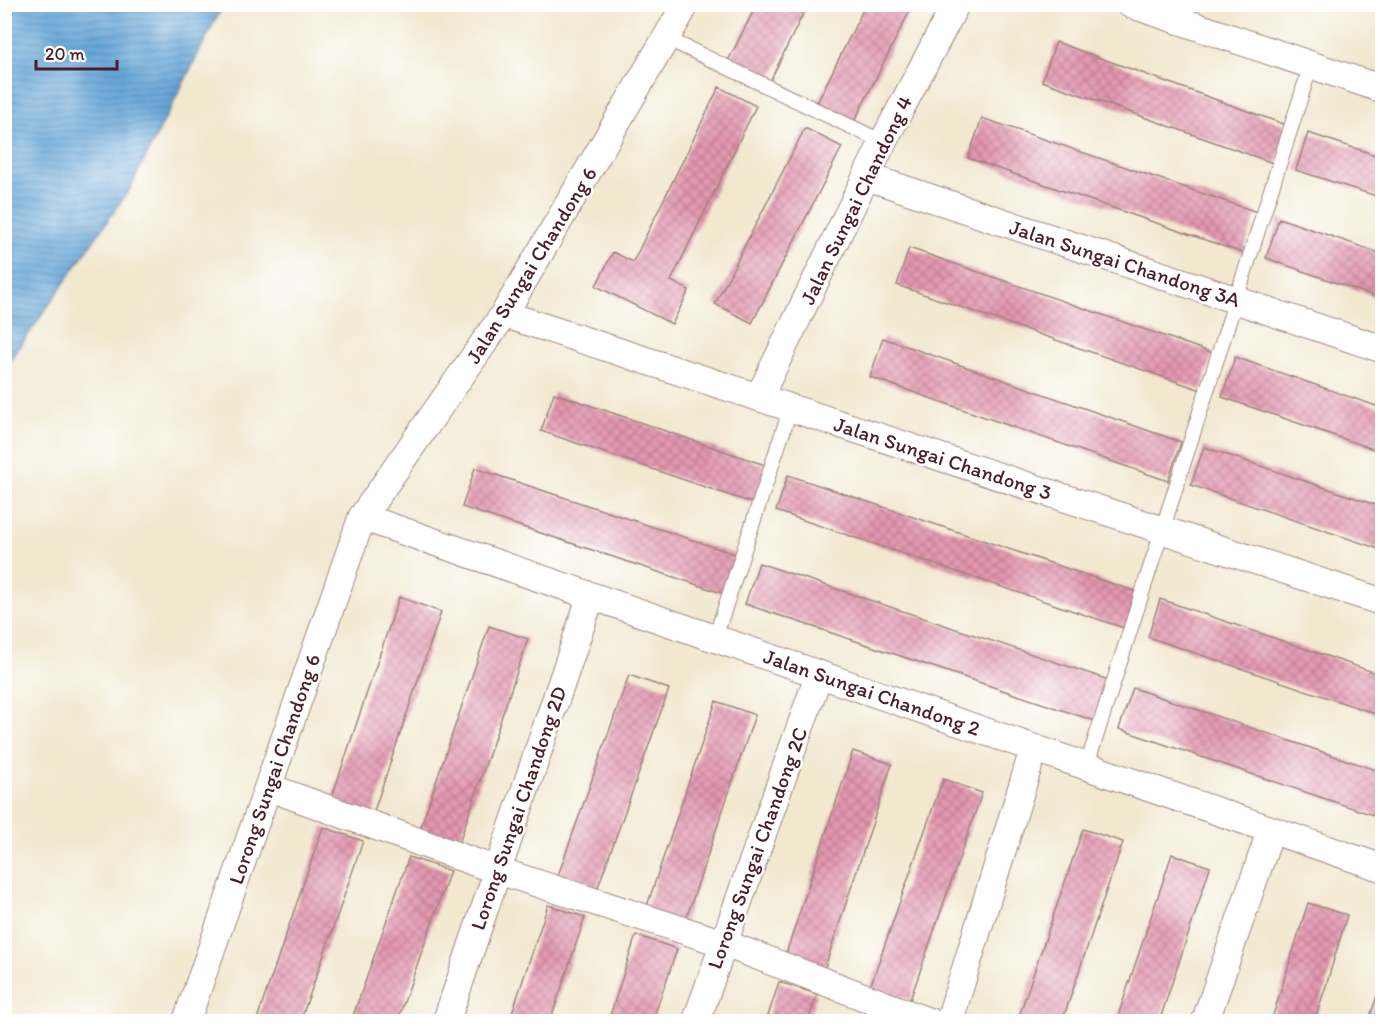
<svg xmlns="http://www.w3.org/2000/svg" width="1387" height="1026" viewBox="0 0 1387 1026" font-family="Itim,sans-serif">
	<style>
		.water { fill: url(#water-rules); stroke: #586282; stroke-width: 1.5 }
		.building { fill: url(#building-cross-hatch) }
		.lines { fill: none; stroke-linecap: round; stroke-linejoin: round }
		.service-casing { stroke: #9e847e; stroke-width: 16 }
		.minor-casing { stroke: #9e847e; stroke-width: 29 }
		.service { stroke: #fff; stroke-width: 14 }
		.minor { stroke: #fff; stroke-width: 27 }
		.labels { text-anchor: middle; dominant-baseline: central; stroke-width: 5; stroke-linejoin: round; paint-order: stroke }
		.street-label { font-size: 21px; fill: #4a1f2b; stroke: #fff }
	</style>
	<defs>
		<pattern id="water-rules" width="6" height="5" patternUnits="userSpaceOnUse" patternTransform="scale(1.5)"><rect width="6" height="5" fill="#65a6d8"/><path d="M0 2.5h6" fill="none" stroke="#5587af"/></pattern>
		<pattern id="building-cross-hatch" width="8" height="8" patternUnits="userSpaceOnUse" patternTransform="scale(1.5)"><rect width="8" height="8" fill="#e498b1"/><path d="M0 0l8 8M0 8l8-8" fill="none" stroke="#bb7b90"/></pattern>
	</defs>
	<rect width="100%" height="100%" fill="#fff"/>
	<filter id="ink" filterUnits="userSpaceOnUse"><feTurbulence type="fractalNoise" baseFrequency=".0167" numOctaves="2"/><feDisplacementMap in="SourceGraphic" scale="12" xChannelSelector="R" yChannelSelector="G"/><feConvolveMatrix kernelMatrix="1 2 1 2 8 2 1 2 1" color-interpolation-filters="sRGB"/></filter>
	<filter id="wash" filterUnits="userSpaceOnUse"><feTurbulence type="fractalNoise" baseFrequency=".008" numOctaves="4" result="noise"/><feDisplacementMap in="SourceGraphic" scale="24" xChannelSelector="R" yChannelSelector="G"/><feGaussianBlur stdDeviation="1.35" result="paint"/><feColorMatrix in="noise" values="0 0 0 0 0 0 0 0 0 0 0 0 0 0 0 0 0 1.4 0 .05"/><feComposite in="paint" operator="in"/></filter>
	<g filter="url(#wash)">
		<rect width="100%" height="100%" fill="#f2e8d0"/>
		<path class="water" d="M5,4L223,5L129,190L5,368Z"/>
		<g id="blocks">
			<path class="building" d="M757,4H808L768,85L727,63Z
				M866,4H913L852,126L815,107Z
				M1056,42L1289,126L1276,164L1042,81Z
				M719,87L756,106L671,281L689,290L672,324L596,286L613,252L633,262Z
				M982,118L1257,212L1243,253L968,158Z
				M805,128L842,147L752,323L715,304Z
				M1308,133L1382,157V198L1296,170Z
				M1279,218L1382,254V299L1266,258Z
				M909,248L1213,353L1201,390L897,285Z
				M883,338L1181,442L1168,481L870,377Z
				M1235,357L1382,408V452L1222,397Z
				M554,393L768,466L755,504L541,431Z
				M1204,447L1382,507V550L1191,485Z
				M475,468L738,555L725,594L462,507Z
				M788,475L1140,593L1127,629L776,511Z
				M759,563L1109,680L1095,721L745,604Z
				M399,597L441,612L371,820L329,806Z
				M1160,599L1382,675V716L1148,637Z
				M489,626L528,639L457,849L418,835Z
				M629,675L669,689L594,898L555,884Z
				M1133,688L1382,772V818L1119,729Z
				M716,701L755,715L684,925L645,912Z
				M853,751L892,764L823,973L784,960Z
				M943,779L982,793L910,1000L870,987Z
				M323,827L363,841L322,960L300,1022H256Z
				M1083,829L1123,842L1099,912L1062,1022H1017Z
				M1172,854L1210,867L1195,914L1159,1022H1116Z
				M409,857L450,871L401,1011L397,1022H351Z
				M1308,903L1347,915L1326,986L1314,1022H1271Z
				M548,905L585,917L550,1022H509Z
				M636,935L677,949L669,973L652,1022H608Z
				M1382,980V1022H1368L1375,1002Z
				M779,982L817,994L808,1022H766Z
				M865,1011L896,1022H862Z"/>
		</g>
	</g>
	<g filter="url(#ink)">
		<use href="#blocks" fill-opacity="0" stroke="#9e847e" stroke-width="1.5"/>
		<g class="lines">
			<defs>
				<path id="service" d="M668,39L883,142
					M715,638L791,407
					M1087,765L1311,65"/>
				<path id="minor" d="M1130,4L1382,89
					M868,177L1382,349
					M504,314L1382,602
					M759,397L883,142L956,4
					M362,517L1382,868
					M268,787L496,870L723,943L930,1022
					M186,1022L362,517L504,314L686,4
					M446,1022L591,596
					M696,1022L819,674
					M949,1022L1034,748
					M1205,1022L1271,830"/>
			</defs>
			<use href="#service" class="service-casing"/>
			<use href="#minor" class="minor-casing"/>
			<use href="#service" class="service"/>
			<use href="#minor" class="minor"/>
		</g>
	</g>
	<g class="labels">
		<g class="street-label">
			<text transform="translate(856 200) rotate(-64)">Jalan Sungai Chandong 4</text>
			<text transform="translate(1125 263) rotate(18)">Jalan Sungai Chandong 3A</text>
			<text transform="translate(531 265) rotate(-58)">Jalan Sungai Chandong 6</text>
			<text transform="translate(943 458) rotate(18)">Jalan Sungai Chandong 3</text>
			<text transform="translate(872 692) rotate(19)">Jalan Sungai Chandong 2</text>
			<text transform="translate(274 769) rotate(-71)">Lorong Sungai Chandong 6</text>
			<text transform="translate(518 808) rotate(-71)">Lorong Sungai Chandong 2D</text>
			<text transform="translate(757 848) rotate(-70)">Lorong Sungai Chandong 2C</text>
		</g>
	</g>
	<rect width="1387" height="1026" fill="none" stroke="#fff" stroke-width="24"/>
	<path d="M36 60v9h81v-9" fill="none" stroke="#4a1f2b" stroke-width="3"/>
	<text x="45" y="60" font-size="18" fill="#4a1f2b" stroke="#ffffff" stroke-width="4.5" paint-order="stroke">20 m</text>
</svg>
